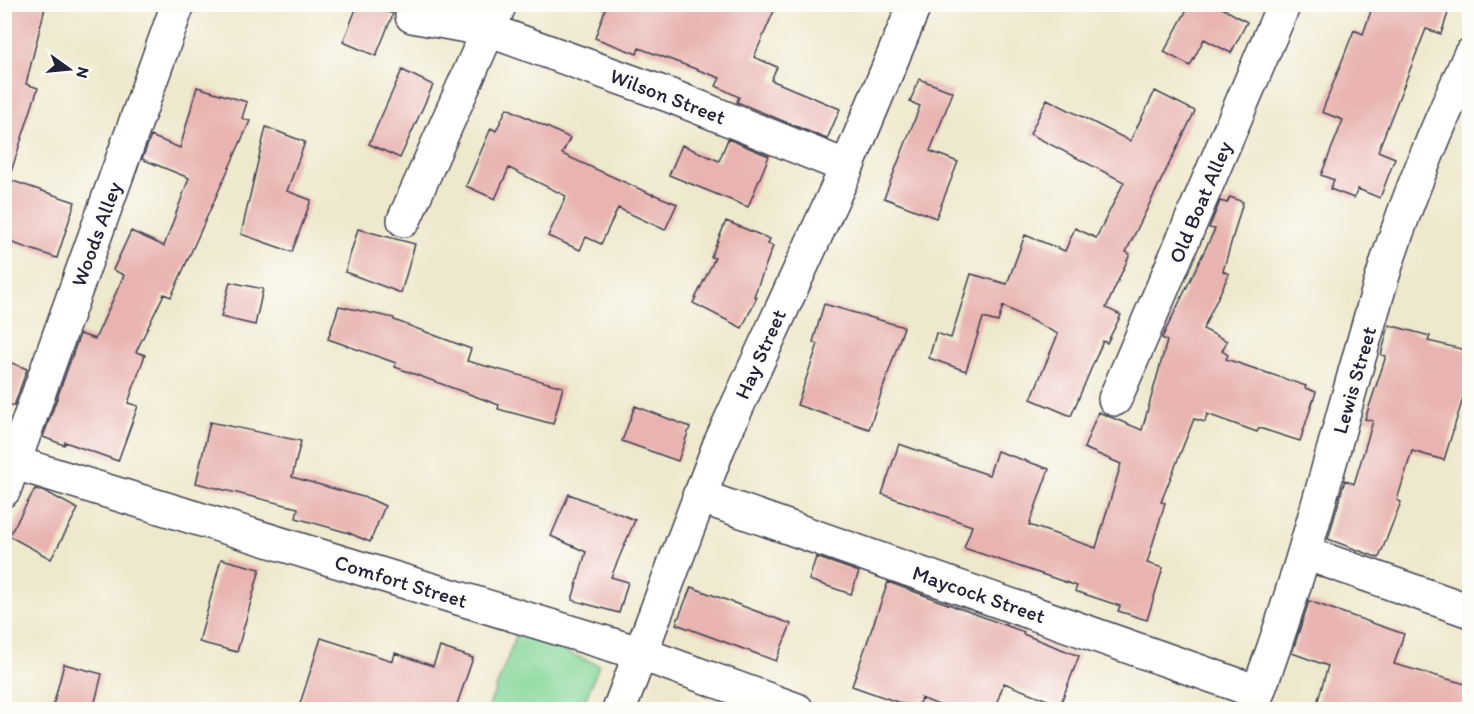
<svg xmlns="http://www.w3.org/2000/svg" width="1474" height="714" viewBox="0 0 1474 714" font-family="Itim,sans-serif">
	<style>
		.green { fill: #82d597; stroke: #527c69; stroke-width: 1.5 }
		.building { fill: #e8b3b0 }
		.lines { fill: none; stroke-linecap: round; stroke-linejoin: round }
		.minor-casing { stroke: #414051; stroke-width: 36 }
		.minor { stroke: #fff; stroke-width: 33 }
		.labels { text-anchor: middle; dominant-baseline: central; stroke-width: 5; stroke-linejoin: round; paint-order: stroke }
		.street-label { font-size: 21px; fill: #22223b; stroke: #fdfcf7 }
	</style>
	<rect width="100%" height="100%" fill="#fdfcf7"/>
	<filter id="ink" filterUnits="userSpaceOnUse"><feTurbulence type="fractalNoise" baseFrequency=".0167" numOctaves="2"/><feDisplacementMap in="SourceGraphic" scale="12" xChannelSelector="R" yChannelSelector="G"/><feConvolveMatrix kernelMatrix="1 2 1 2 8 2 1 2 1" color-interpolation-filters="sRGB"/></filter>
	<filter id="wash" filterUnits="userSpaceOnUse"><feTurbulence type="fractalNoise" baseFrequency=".008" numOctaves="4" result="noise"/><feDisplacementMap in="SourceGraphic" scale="24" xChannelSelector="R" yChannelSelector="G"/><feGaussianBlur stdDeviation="1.35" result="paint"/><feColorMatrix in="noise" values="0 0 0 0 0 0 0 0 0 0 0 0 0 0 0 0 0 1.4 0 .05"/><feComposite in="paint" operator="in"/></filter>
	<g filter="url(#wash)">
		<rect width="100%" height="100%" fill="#eee8cc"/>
		<path class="green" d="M517,633L599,665L582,709H488Z"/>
		<g id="blocks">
			<path class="building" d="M5,4H46L26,84L38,88L10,175H4Z
				M358,4H368L393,14L376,56L343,42Z
				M607,4H777L754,57L777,67L771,80L840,109L827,139L737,102L739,97L716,86L720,78L639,48L637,54L595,38Z
				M1190,4H1215L1247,22L1231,53L1204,39L1190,66L1164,52Z
				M1367,4H1451L1441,34L1426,29L1378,151L1395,158L1380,198L1358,189L1354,198L1330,189L1334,180L1321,175L1343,120L1322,112L1354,30L1363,34L1371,11L1366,9Z
				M402,70L433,85L400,158L369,144Z
				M919,79L953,92L930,151L958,162L936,218L884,198L920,106L910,102Z
				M197,87L247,102L242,118L250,121L171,297L164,294L136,352L145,355L128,403L138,406L118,461L65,442L64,445L43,437L80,334L95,339L124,275L113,270L131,231L164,246L189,178L142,159L151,136L180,148Z
				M1155,91L1195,111L1126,252L1130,254L1106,308L1121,315L1107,343L1103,341L1071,416L1031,399L1058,334L1003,306L998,322L983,318L966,371L929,358L936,333L951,338L971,274L1007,284L1025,235L1065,251L1075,228L1096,238L1124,182L1030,134L1047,99L1130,141Z
				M507,108L570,138L562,154L653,195V194L677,204L665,230L618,208L601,244L586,237L580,250L548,236L566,196L509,168L495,199L466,186L491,128L496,131Z
				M266,127L305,142L287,191L311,200L292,252L241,234Z
				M728,139L769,156L748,207L669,175L682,145L719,161Z
				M4,178L75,202L57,258L4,240Z
				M1230,197L1243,202L1223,271L1229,274L1203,329L1227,341L1222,351L1228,355L1226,359L1306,386L1305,388L1316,392L1300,441L1259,428L1257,432L1207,414L1205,422L1194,419L1161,502L1165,503L1147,563L1163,568L1147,620L1118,611L1120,606L1075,591L1077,586L964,548L972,526L882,494L899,444L989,475L997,451L1049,469L1029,525L1096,548L1121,464L1084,448L1098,412L1142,430L1167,341L1162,338L1215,229L1209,228L1220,201L1227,203Z
				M726,221L770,239L768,244L773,246L754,296L757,297L742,328L693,303L715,258L711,257Z
				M358,229L415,244L401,293L345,272Z
				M230,282L263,289L255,325L221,317Z
				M824,304L904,327L869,429L797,405L818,344L813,342Z
				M339,306L394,318V320L471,349L467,361L563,387L553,424L498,409L499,405L395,367L396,363L328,339Z
				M1389,325L1430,336L1428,341L1470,351V376L1444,460L1412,451L1397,500L1401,502L1379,558L1328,539L1345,480L1354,484L1373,421L1365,419L1386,356L1381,355Z
				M4,360L27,369L14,406L4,402Z
				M635,406L690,427L678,461L622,441Z
				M210,422L301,441L292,477L370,499L385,506L370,542L349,533L296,518L298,508L196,483Z
				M35,489L48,493L78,509L51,559L9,536Z
				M569,494L635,520L611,577L628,582L619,613L572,600L586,552L551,536Z
				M816,557L859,572L851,594L809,580Z
				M221,559L260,569L237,652L199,642Z
				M888,582L1024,632L1023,634L1079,656L1060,705L1004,683L994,710H951L921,698L917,709L852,686Z
				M691,587L791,624L776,661L676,624Z
				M1309,601L1404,634L1394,664L1469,685L1462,710H1315L1328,666L1292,653Z
				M321,638L393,661L395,653L433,666L440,647L473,658L455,710H298Z
				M64,664L102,674L93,710H52Z"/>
		</g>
	</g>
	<g filter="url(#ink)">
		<use href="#blocks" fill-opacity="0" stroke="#414051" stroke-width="1.5"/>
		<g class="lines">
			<defs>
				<path id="minor" d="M412,16L488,30L671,96L847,167
					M404,220L500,4
					M1115,399L1284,4
					M4,457L15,463L639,653L797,710
					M4,490L178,4
					M699,496L1258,692
					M1305,553L1470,611
					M619,710L719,446L847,167L915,4
					M1251,710C1308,564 1341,411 1387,262C1410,191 1440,122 1470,55"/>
			</defs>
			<use href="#minor" class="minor-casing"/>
			<use href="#minor" class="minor"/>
		</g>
	</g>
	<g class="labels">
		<g class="street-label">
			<text transform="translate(668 96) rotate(21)">Wilson Street</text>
			<text transform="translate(1200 202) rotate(-67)">Old Boat Alley</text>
			<text transform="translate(96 234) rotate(-70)">Woods Alley</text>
			<text transform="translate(760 354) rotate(-66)">Hay Street</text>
			<text transform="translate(1354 380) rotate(-74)">Lewis Street</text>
			<text transform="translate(401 581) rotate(17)">Comfort Street</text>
			<text transform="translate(979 594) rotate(19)">Maycock Street</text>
		</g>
	</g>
	<rect width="1474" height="714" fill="none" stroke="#fdfcf7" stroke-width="24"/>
	<g transform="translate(69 69) rotate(105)" stroke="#fdfcf7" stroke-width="4.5" paint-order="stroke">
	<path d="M0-4.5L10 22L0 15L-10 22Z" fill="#22223b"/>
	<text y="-9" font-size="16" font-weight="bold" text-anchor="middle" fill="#22223b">N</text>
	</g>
</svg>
